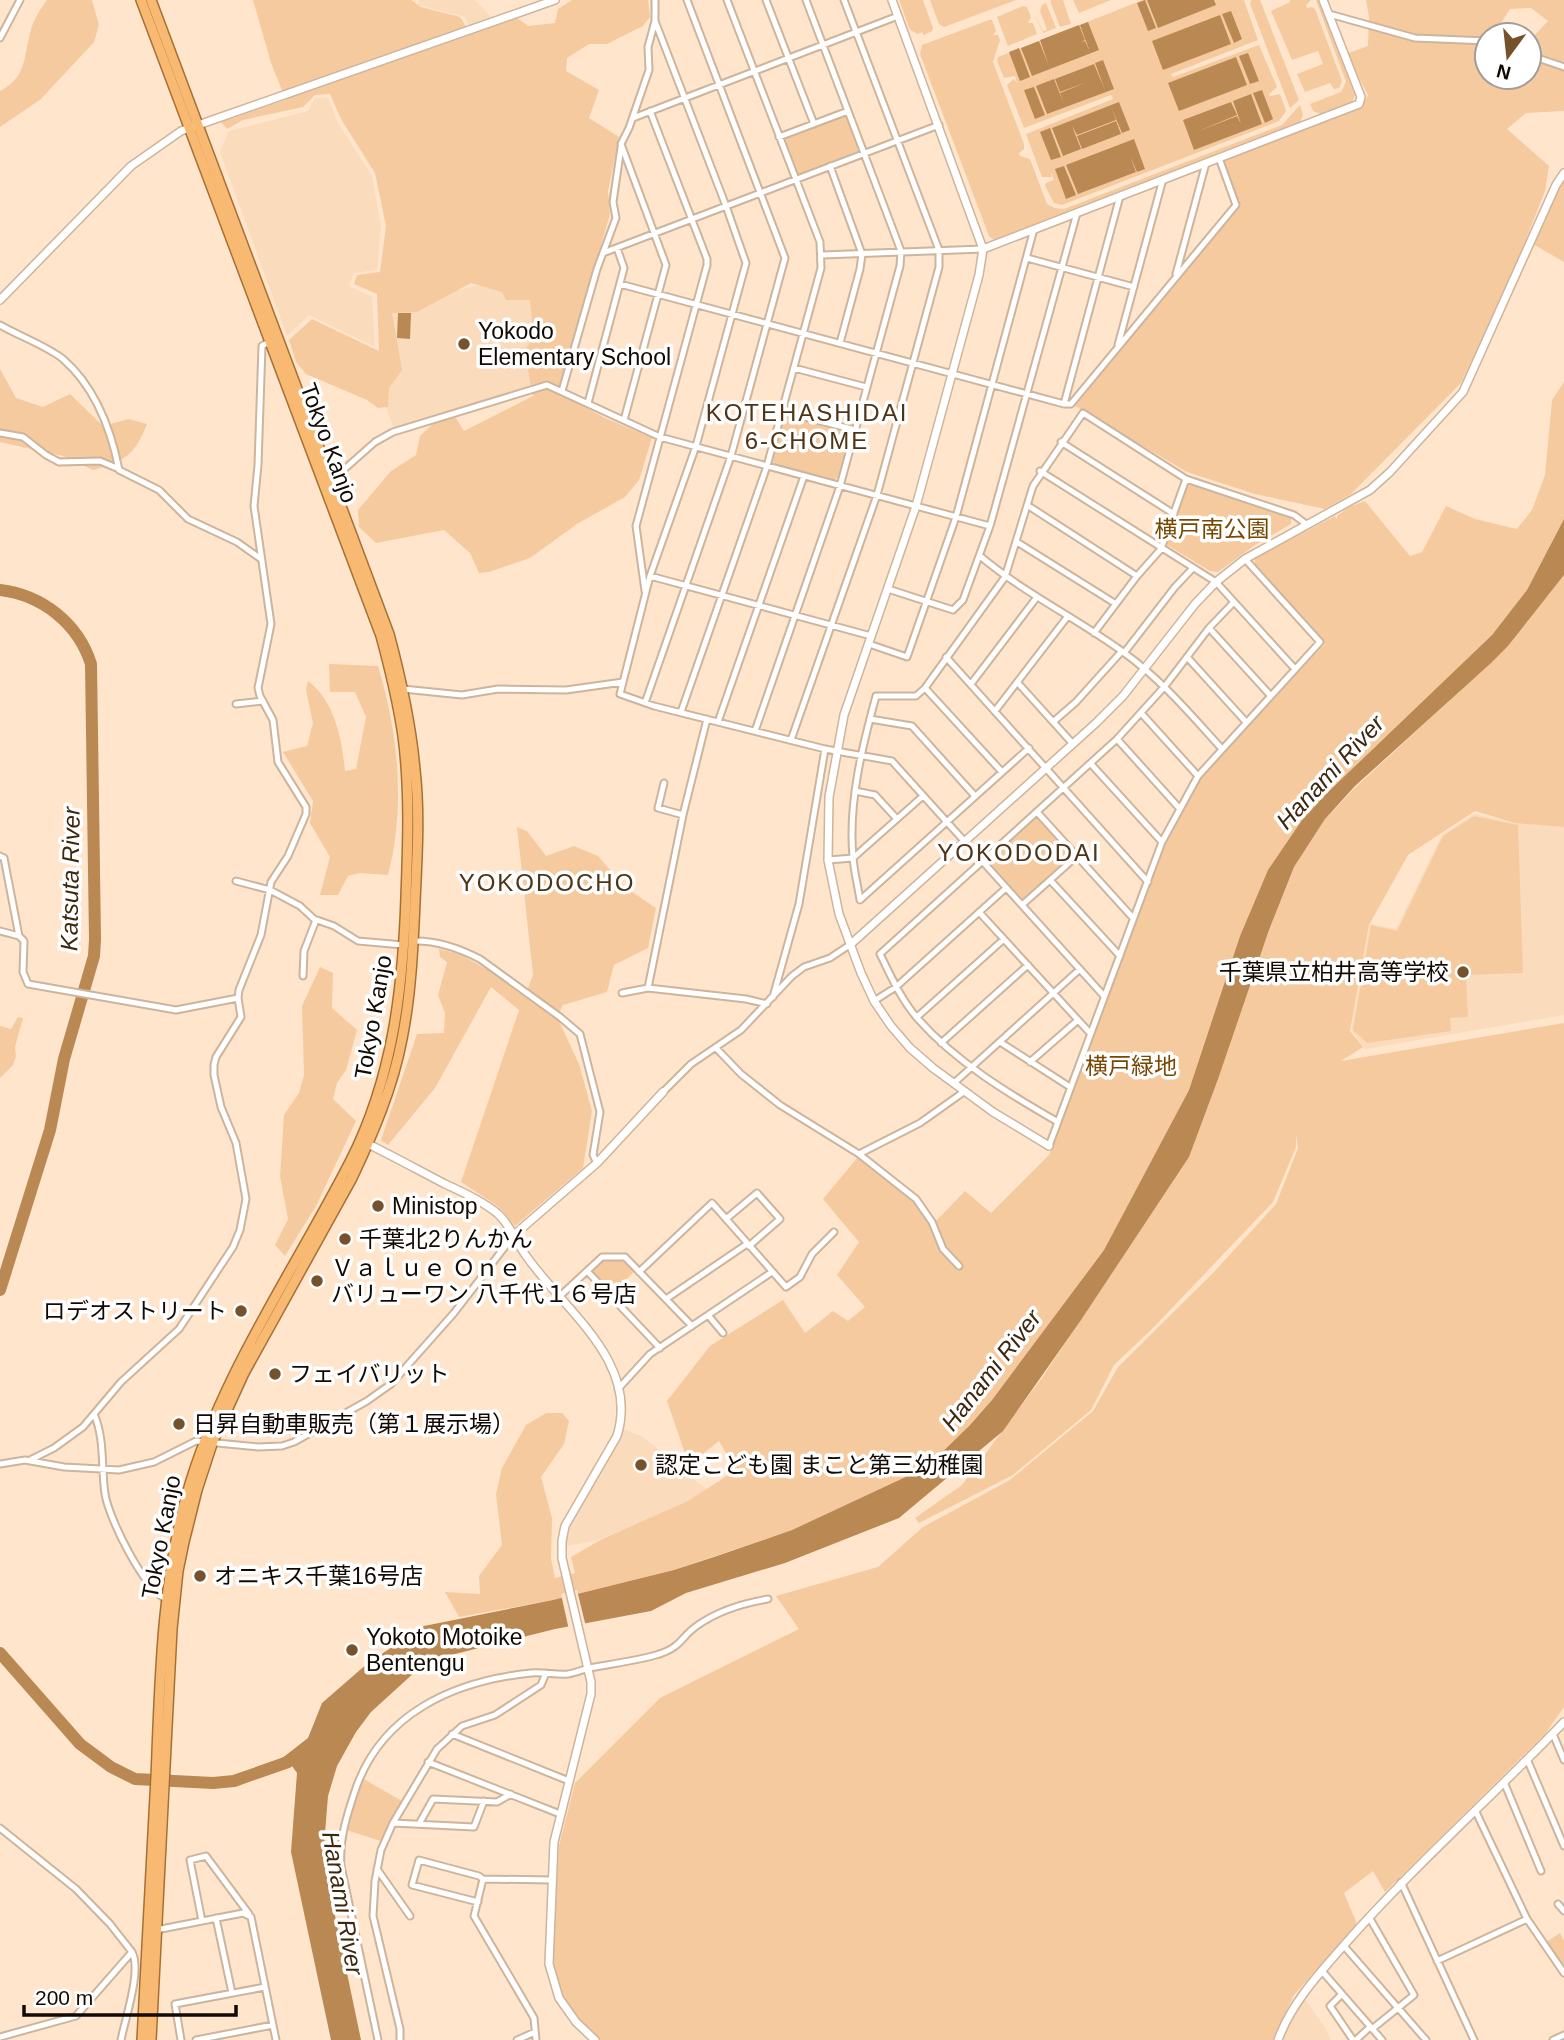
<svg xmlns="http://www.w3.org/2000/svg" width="1564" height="2040" viewBox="0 0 1564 2040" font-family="Arial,'Noto Sans JP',sans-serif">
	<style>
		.built { fill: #fadbbc }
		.green { fill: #f5ca9f; fill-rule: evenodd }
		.water { fill: #ba8852 }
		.pier { fill: #ffe5cc }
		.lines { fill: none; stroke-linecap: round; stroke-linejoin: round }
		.river { stroke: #ba8852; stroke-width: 12 }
		.minor-casing { stroke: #cdb49c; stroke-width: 9 }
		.tertiary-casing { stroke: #cdb49c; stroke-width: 10 }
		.trunk-casing { stroke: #a67034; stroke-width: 12 }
		.minor { stroke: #fff; stroke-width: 5 }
		.tertiary { stroke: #fff; stroke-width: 7 }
		.trunk { stroke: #f8ba72; stroke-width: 9 }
		.poi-dot { fill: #75522b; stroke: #fff; stroke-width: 2.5 }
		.labels { text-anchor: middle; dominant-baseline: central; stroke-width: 7; stroke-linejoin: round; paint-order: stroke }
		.poi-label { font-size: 23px; fill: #120903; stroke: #fff; text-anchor: start }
		.street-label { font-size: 23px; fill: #120903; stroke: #fff }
		.park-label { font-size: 23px; fill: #784700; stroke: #fff }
		.neighbourhood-label { font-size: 24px; letter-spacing: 2px; fill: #4f3415; stroke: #fff }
		.water-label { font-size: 24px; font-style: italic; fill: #3d280f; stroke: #fff }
	</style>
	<rect width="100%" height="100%" fill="#ffe5cc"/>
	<path class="built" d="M419,0H475L491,17L469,26L465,17L418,5Z
		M315,98H328L338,123L372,176L381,227L377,270L354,273L349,286L372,297L375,347L309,315L287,336L220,152L229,131L308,111Z
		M533,272L549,380L394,428L387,411L383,308Z
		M1474,814L1518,823L1564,827V1015L1365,1049L1351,1030L1370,924L1396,929L1442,835Z
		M624,1429L643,1437L707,1490L678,1506L595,1541L567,1546V1538L571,1526Z
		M1304,1998L1326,2029L1331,2040H1283L1293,2015Z"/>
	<path class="green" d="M47,0H92L99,25L94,42L41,99L0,127V91C32,75 22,46 35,19C38,12 43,6 47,0Z
		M253,0H411L421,7L460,17L470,33L513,15L528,26L555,23L558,9L572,0H648L650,17L643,26L607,44H589L567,58L566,71L599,90L589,118L619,137L608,191L610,214L558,393L605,418L652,438L639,480L625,497L577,524L530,558L489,572L479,573L470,553L444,530L376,543L359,527L358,510L391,471L416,455L420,436L439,418H456L464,431L533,396L524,350L534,338L530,300H506L502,292L471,283L417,312L392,313L402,370L389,388L388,407L378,408L367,400L306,374L296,362L289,340L312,319L379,351L377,294L354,284L357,275L380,272L386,226L375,173L341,119L330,94L315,95L303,107L243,120L227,129L221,122L286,100L271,63Z
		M899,0H923L933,28L932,31L924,35L922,32L918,34L910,30Z
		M930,0H1016L944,27L939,24Z
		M1052,0H1063L1071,24L1060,27L1050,1Z
		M1073,0H1111L1079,13Z
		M1143,0H1244L1258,40L1171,74L1173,77L1259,45L1277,87L1269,94L1270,96L1280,94L1286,111L1279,121L1062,205L1054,203L1045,186L1046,183L1054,180L1051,171L1052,177H1042L1026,134L1113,99L1111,95L1024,128L1007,85L1014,79L1017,83L1015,76L1004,78L997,61L998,57Z
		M1251,0H1260L1299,100L1290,108L1250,4Z
		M1290,0H1311L1306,5L1307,8L1312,7L1315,9L1342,81L1339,88L1334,89L1330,83L1305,92L1297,74L1323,64L1318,51L1292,60L1271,11L1290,2Z
		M1316,0H1319L1355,95L1352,102L1321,114L1313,111L1310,104L1341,92L1346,82Z
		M1366,0H1564V111L1526,113L1507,129L1549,166L1545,191L1506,290L1461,383L1351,494L1325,509L1255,494L1187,472L1075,406L1239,205L1224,161L1307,126L1362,106L1368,95L1346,54L1368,46L1369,17ZM1531,8L1548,21L1529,41V77H1487V53L1484,52L1487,46V35H1493L1510,9Z
		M1046,3L1056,28L1043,33L1033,11L1043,31L1047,30L1040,11L1042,5Z
		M1023,6L1027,7L1031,17L1028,23H1033L1037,34L1008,46L997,17Z
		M989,20H992L996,31L993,35H998L1000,40L993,62L1024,144V149L1019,153L1020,156L1030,159L1047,204L1055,208L1064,209L1282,125L1300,105L1303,115L1300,122L994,240L989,236L920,54L922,45Z
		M843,114L848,116L860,147L858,151L799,174L796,173L783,139L785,136Z
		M1564,177V262L1533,244Z
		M0,369L16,398L43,407L70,394L103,426L129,419L147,424C134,456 126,460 93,470L63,456L0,442Z
		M1564,382V519L1527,590L1492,635L1327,793L1302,820L1268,870L1240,936L1189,1090L1104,1250L992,1400L951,1445L927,1467L792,1530L674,1570L553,1600L459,1617L445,1592L480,1594L479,1576L502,1545L496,1494L502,1468L526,1425L546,1413H562L569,1421L564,1444L541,1477L552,1518L551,1559L555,1578L575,1573L571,1557L602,1539L688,1501L736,1470L719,1441L689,1465L667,1401L710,1346L783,1300L805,1333L833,1311L848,1321L865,1307L837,1275L859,1242L823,1199L858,1157L906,1189L935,1222L965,1191L991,1213L1049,1155L1142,898L1165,846L1202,777L1249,722L1325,644L1255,566V558L1335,516L1337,520V516L1349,507L1365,501L1410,556L1422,552L1446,506L1475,519L1517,529L1532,510L1545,475L1552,400Z
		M787,414L848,430L852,433L839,476L835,480L775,464L773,461L784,416Z
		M1188,481L1291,517V524L1255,545L1218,572L1210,571L1167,545Z
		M1564,575V827L1515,823L1475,811L1408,855L1369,925L1350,1031L1363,1047L1341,1061L1564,1023V1707L1545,1734L1385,1892L1373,1871L1344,1893L1357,1924L1294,1995L1273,2040H601L578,2018L562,1996L556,1979L553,1959L559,1846L575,1783L660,1698L799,1629L776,1596L878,1567L923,1527L1010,1480L1093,1411L1118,1367L1213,1273L1276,1204L1298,1148L1296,1135V1147L1273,1202L1153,1328L1114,1365L1091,1410L1013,1475L919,1523L915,1518L962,1485L1042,1378L1189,1157L1269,930L1294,867L1325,819L1355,788L1508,646Z
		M329,664L378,666C398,732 406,807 388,875L360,873L348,876L338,895H320L330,857L310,823L313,801L283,752L307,746L313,723L306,690L308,681C335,701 342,740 345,771L356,769L366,717L355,692H330Z
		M1035,816L1040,817L1071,852V856L1024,898H1021L989,862V858Z
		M1474,816L1518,825L1523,973L1466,975L1468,1017L1450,1018L1451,1031L1367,1043L1353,1030L1371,925L1397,931L1443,836Z
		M517,827L527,831L546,856L574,846L598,856L625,887L656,908L648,948L614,965L607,992L563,1005L557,1017L579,1064L592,1111L583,1168L515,1226L499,1207L461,1182L519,1010L491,987L435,1088L388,1145L381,1140L417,1034L444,1033L445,1013L438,995L447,962L440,957L439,949L459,954L527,991L533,975Z
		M320,967L333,973L332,1008L357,1030L346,1070L337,1083L333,1099L356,1121L316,1206L285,1256L275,1245L288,1219L280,1176L284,1115L299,1093L304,1075L302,1006Z
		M18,1017L23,1018L15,1047L16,1056L13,1065L0,1078V1026L11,1029Z
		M601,1260H624L635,1271L612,1293L592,1273L593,1268Z
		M362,1778L402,1801L381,1841L346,1830Z
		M1560,1933L1564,1941V1965L1562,1966L1546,1942Z"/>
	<path class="water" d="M1145,0L1156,28L1148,31L1137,3Z
		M1147,0H1214L1216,5L1158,28Z
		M1231,11L1242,39L1234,43L1222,14Z
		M1220,15L1231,44L1163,70L1152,41Z
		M1088,22L1099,50L1032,76L1021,48L1039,41L1049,66L1040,40L1079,25L1085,40L1081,42L1085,41L1090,52L1080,25Z
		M1019,48L1030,77L1020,81L1009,52Z
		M1248,53L1259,81L1250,84L1239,56Z
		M1236,57L1247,85L1179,111L1168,83Z
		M1103,60L1114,89L1047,114L1036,86L1054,79L1064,104L1060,93L1087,82L1060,92L1055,79L1094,64L1105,90L1095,63Z
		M1034,87L1045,115L1035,119L1024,90Z
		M1262,90L1273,119L1265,123L1253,93Z
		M1251,94L1262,124L1194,150L1183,120L1231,102L1237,115L1196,132L1237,116L1241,124L1233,101Z
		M1119,102L1130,130L1122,133L1111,107L1116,120L1077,135L1072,126L1081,149L1063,156L1052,128Z
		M1116,121L1121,134L1082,149L1077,136Z
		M1050,128L1061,157L1051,160L1040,132Z
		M1134,139L1145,169L1137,172L1130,156L1136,172L1078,194L1066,165Z
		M1064,166L1076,195L1066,199L1055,169Z
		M398,313H411L410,339L397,338Z
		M1564,519V575L1508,646L1491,663L1355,786L1325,819L1294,867L1269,930L1218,1079L1189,1157L1081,1320L1003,1431L899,1518L785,1563L686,1593L651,1611L555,1629L427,1661L371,1712L356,1732L337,1766L328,1796L323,1858L361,2040H331L291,1852L297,1773L292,1766H272L308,1738L322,1703L368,1663L424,1626L553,1600L674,1570L714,1557L792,1530L927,1467L969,1426L992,1400L1104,1250L1189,1090L1240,936L1268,870L1302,820L1327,793L1492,635L1527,590Z"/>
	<path class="pier" d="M577,1590L586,1627L569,1630L561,1594Z"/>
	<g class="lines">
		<path class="river" d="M0,590C42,595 78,623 91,664L95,939L94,956L64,1059L50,1130L0,1290
			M0,1653L80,1744L111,1767L135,1779L213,1783L234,1781L288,1762"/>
		<defs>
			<path id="minor" d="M766,0L814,124
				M1329,14L1415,38L1487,41
				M655,21L726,206L746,263L696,446L650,576L620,694L654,706L825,749L892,761L1104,996
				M0,38L20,0
				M1529,55L1564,67
				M633,118L898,16
				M779,137L848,111
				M830,166L862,254L860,269L840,343
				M603,253L939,125
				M822,255L983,249
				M1027,258L1134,287
				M1176,274L1206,163
				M620,284L1064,404H1071L1236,205L1219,158
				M0,325C19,336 47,346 63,359C95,387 111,429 119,470L159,490L188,519L237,542L261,559
				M1118,345L1163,179
				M794,368L866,387
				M562,391L597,269L616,218L613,202L621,147
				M588,403L624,268L617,248
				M1064,404L1120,196
				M782,411L855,430
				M624,420L666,265L621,144L629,128L649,70L648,47L655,21V0
				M0,433L23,437L46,455L59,462L100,461L119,469
				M1061,442L1174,514
				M1040,471L1216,582L1295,669
				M1186,479L1294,515L1306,524
				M331,481L375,442L393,432L547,385L660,437L990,526
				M1027,505L1137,576
				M1017,542L1116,604
				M980,556C1024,593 1076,618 1123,652C1161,679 1191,715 1222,749
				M650,576L871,636
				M888,589L953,610L963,600L990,526L1077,213
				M645,591L636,526L707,265V259L650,111
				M1209,628L1270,695
				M869,644L907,657L956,517L1034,229
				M1124,653L1175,587L1193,568
				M946,657L1148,882
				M1187,657L1246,722
				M1017,682L1073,744
				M971,684L1037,597
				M925,688L1002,772
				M403,689L462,695L498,689L566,690L623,682
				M645,703L731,456L785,258L687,0
				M236,704L263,701
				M995,711L1068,616
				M681,712L767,466L821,268L820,242L727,0
				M1142,714L1198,776
				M870,719L912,726L975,796
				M718,722L804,476
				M1053,722L1076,702L1122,651
				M755,731L840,486L900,266L901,251L806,0
				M1117,739L1180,809
				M791,740L877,495L939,267V250L844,0
				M1029,748L860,900C858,886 854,872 853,857C848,804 862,747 876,696H916L925,688L1005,577L1033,486L1083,413L1186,479L1161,549L1137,576L1094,633
				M1091,764L1162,842
				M664,783L658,808L683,815
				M855,791L875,795L897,819
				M1037,812L1133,918
				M0,856L4,858L19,936
				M828,860L853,858L923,796
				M1050,880L1120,956
				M236,881L270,890L300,906L314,919L334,926L358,941L403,945
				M1022,905L1077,856
				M979,912L1090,1033
				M0,931L19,936L24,941L23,972L28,984L176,1010L238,998
				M412,941C436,940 459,948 480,959L560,1017L580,1034L600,1112L593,1155L597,1163
				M303,976L304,951L316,920
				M648,988L683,815L707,719
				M622,993L648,988L746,999L767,1004
				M773,997L799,904L825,749
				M874,1001L896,987L1006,888
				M917,1017L1004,939
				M1000,1042L1070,1087
				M941,1043L1028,965
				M716,1048L741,1074L780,1105L859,1154L916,1199L932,1222L943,1249L959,1266
				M1030,1062L1078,1020
				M954,1083L1080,969
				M663,1092L691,1064L741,1030L792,976L804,967L830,958L851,944
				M1058,1122C1009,1094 956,1062 918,1019C901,1000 891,976 880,954L1117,739L1165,686L1209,628L1234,602
				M1049,1146L1162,842L1198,776L1320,642L1245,559
				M859,1154L920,1123L965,1091
				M726,1219L757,1193L780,1219L749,1246
				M587,1271L660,1348
				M639,1272L712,1203L786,1287L800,1277L812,1254L834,1232
				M560,1296L602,1257H625L692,1326
				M666,1299L747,1244
				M708,1315L723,1333
				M618,1389L650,1354L772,1272
				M94,1414C105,1439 101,1467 105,1494C109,1519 144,1589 166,1599
				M30,1460L54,1448L83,1427L121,1382L179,1329L233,1247L240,1230L246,1199L236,1143L221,1107L214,1075V1065L216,1057L241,1017L238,998L239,990L261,935L271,882L288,856L306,814V807L278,762L273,720L260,696L258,688L271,624L254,506L258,465L262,346L272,340
				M0,1464L25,1460L64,1467L119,1470L154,1462L196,1441L258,1447L282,1446L294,1442L367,1401L391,1384L454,1313L514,1235
				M452,1734L569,1781
				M1553,1734L1564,1760
				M1527,1759L1564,1846
				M428,1762L560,1814
				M1504,1782L1541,1871
				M1475,1810L1527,1919L1564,1973
				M393,1823L474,1827L484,1801
				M419,1824L433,1799L497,1802L511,1794
				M0,1828L76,1889L110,1924L132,1952C142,1970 125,2019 121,2040
				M377,1869L410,1916
				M483,1879L474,1916L534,2018L536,2040
				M1401,1882L1474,2040
				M478,1902L412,1885L419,1860L479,1876L483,1879L553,1880
				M1558,1904L1564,1911
				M1369,1917L1414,1995L1372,2029
				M216,1918L232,1993
				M202,1921L190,1860L206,1856L249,1914
				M156,1930L243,1913L251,1917L276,2040
				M1344,1946L1426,2040
				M1437,1961L1527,1919
				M1322,1971L1382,2040
				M1342,1994L1330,2006L1353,2040
				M0,2037L76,2016L132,1952
				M181,2040L175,2004L265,1987
				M196,2040L273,2025
				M378,2040L341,1866C339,1841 346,1818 354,1794C379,1714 453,1681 531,1673C544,1672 556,1675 568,1674C575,1673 582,1670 589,1668C612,1664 634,1661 656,1655C683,1647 680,1637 698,1625C718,1611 744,1603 768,1599
				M400,2040V2029L373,1916L375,1881L381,1850L393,1823L437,1749L462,1726L495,1715L541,1685L546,1673
				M517,2040L535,2032
				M1356,2040L1370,2027
				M1553,2040L1564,2035"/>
			<path id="tertiary" d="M892,0L983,249L979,275L916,506L844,715L829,797L828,860L839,914L861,973L874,1001L891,1026L910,1048L933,1068L993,1112L1049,1146
				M983,249L1359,104L1361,97L1323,0
				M0,300L131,166L181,131L555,0
				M851,944L1096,723L1123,696L1195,604L1216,582L1245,559L1370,490L1390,472L1463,392L1556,185L1564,173
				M364,1142C391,1155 418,1170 445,1184C463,1192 482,1201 497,1213C511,1225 516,1243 527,1257C564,1310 640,1362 617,1436L565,1526L562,1541V1558L591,1682V1694L554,1842L549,1964L559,1998L576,2022L595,2040
				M514,1235L597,1163L663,1092
				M1278,2040C1292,2002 1319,1974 1345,1944C1414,1866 1492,1797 1564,1722"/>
			<path id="trunk" d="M141,0L381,636C390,669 398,702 403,736C410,790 408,843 406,897C403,988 393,1077 351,1160C295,1270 221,1374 187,1494C161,1586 160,1682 156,1777C152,1865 146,1952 142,2040
				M151,2040L172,1629L178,1571L184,1542L197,1490L213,1441L244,1373L352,1178C373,1134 393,1087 402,1039C411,994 413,948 415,902C417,858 420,814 415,770C411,724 401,679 389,634L151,0"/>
		</defs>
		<use href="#minor" class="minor-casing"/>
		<use href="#tertiary" class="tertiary-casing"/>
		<use href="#trunk" class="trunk-casing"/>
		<use href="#minor" class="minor"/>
		<use href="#tertiary" class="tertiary"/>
		<use href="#trunk" class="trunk"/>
	</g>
	<g class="poi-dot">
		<circle cx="464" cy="344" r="7"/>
		<circle cx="1463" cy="972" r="7"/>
		<circle cx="378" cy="1206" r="7"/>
		<circle cx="345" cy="1239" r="7"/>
		<circle cx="317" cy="1281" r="7"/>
		<circle cx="241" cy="1311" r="7"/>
		<circle cx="275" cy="1374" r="7"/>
		<circle cx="179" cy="1424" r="7"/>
		<circle cx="641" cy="1465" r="7"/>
		<circle cx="200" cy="1576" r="7"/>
		<circle cx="352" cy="1650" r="7"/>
	</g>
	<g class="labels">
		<g class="poi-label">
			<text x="478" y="331">Yokodo<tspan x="478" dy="26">Elementary School</tspan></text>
			<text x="1449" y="972" text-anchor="end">千葉県立柏井高等学校</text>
			<text x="392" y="1206">Ministop</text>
			<text x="359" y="1239">千葉北2りんかん</text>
			<text x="331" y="1268">Ｖａｌｕｅ Ｏｎｅ<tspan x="331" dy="26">バリューワン 八千代１６号店</tspan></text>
			<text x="227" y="1311" text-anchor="end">ロデオストリート</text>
			<text x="289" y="1374">フェイバリット</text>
			<text x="193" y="1424">日昇自動車販売（第１展示場）</text>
			<text x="655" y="1465">認定こども園 まこと第三幼稚園</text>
			<text x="214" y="1576">オニキス千葉16号店</text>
			<text x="366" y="1637">Yokoto Motoike<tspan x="366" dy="26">Bentengu</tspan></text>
		</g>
		<g class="street-label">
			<text transform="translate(329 443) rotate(70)">Tokyo Kanjo</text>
			<text transform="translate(373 1017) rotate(-80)">Tokyo Kanjo</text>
			<text transform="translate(161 1537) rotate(-79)">Tokyo Kanjo</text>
		</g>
		<g class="park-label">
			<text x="1212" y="529">横戸南公園</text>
			<text x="1131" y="1066">横戸緑地</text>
		</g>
		<g class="neighbourhood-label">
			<text x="807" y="412">KOTEHASHIDAI<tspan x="807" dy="28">6-CHOME</tspan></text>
			<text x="1019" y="852">YOKODODAI</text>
			<text x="547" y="882">YOKODOCHO</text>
		</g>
		<g class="water-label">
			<text transform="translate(1330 772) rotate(-47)">Hanami River</text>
			<text transform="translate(70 879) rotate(-89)">Katsuta River</text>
			<text transform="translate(991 1370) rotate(-52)">Hanami River</text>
			<text transform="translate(343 1903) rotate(80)">Hanami River</text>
		</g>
	</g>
	<g transform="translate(1508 56) rotate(195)"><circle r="33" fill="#ffffff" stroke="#a09d9a" stroke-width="2"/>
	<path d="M0-5L12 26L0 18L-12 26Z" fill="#75522b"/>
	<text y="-10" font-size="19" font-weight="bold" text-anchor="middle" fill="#120903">N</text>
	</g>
	<path d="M24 2005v10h212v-10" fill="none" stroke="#120903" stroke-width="3.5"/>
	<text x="35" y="2005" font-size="21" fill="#120903" stroke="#ffffff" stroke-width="5" paint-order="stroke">200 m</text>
</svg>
